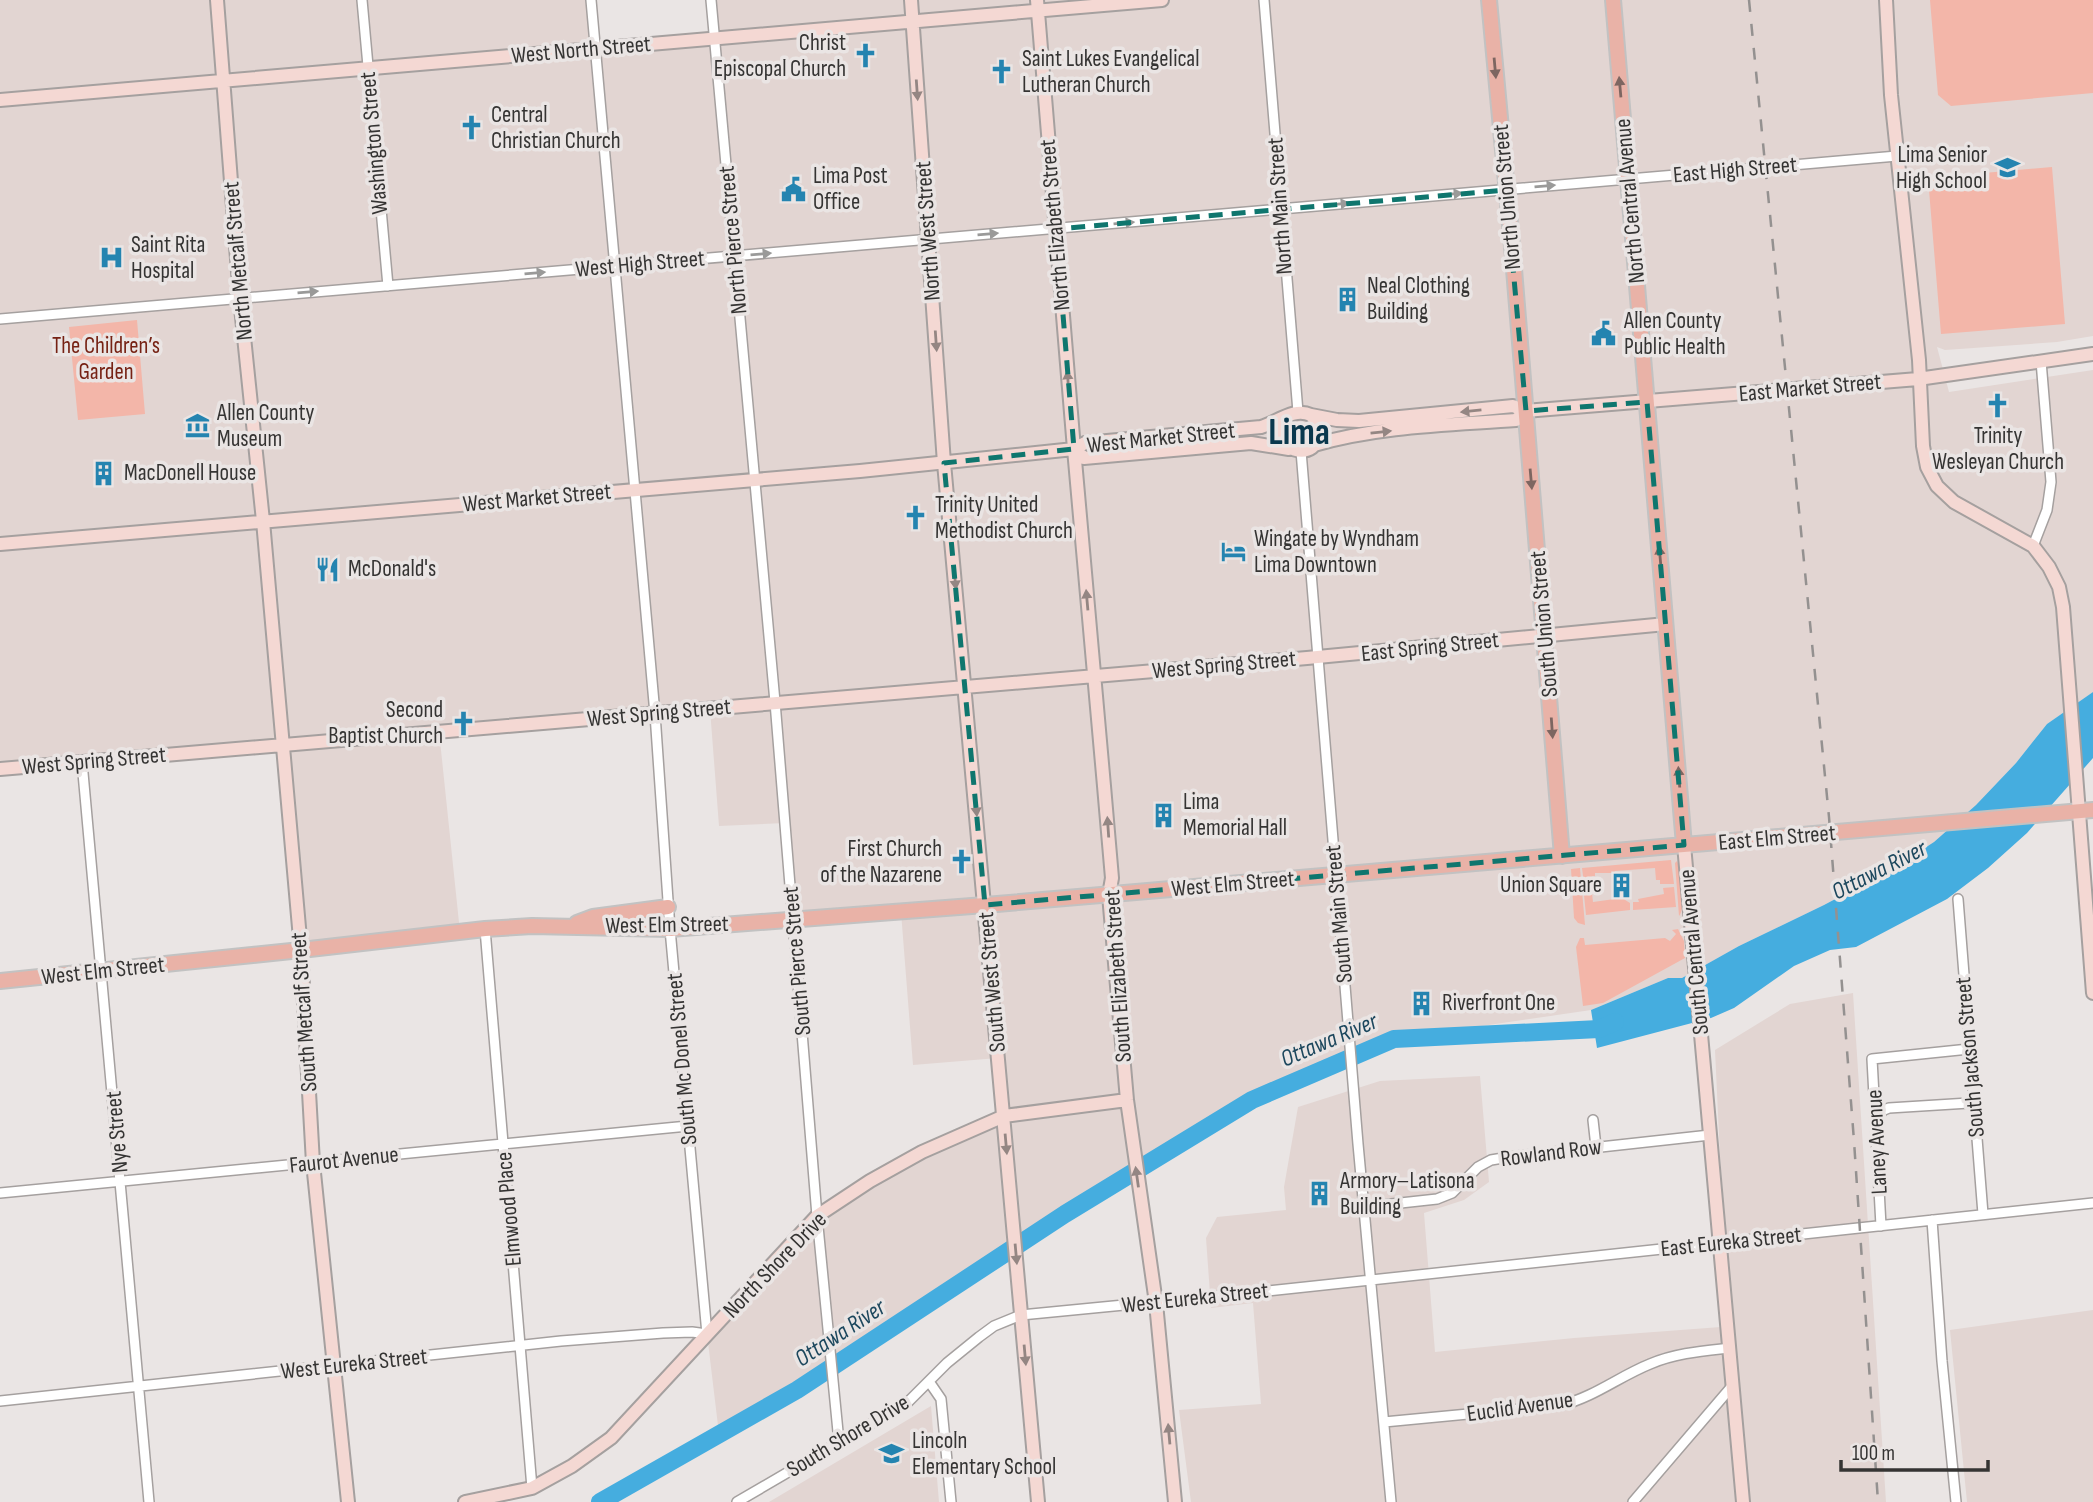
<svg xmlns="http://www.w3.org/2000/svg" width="2093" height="1502" viewBox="0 0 2093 1502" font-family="'Sofia Sans Condensed',sans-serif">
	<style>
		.built { fill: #e2d5d2 }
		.green { fill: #f3b6a9 }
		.water { fill: #45addf }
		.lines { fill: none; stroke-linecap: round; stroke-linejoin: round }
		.river { stroke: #45addf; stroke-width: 18 }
		.street-casing { stroke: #a5a09f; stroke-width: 12 }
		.secondary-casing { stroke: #a5a09f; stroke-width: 16 }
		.primary-casing { stroke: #c2c2c2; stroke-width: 18 }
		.street { stroke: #fff; stroke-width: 9 }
		.secondary { stroke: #f4d8d3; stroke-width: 12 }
		.primary { stroke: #e9b2a7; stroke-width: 14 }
		.rail { stroke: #949190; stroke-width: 2.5; stroke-dasharray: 12 12; stroke-linecap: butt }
		.oneway { fill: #7d6661 }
		.oneway2 { fill: #948683 }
		.oneway3 { fill: #9a9a99 }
		.marked { fill: none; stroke: #0f766e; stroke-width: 5; stroke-dasharray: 14 9; stroke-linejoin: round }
		.labels { text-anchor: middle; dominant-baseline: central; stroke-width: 7; stroke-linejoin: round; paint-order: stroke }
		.poi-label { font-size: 23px; fill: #353433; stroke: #eae5e4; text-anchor: start }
		.street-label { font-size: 23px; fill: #353433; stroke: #eae5e4 }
		.park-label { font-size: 23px; fill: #762214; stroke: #eae5e4 }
		.water-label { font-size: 24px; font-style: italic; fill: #1c475d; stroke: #eae5e4 }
		.town-label { font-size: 37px; font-weight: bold; fill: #0a384d; stroke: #eae5e4 }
	</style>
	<rect width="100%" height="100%" fill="#eae5e4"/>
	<path class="built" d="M0,0H591L595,48L714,39L711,0H2093V336L2057,342L1945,350L1937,347L1949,392L2093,370V692L2047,724L2016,763L1976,805L1934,842L1894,868L1824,905L1739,946L1682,978H1668L1591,1010L1394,1039L1252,1100L1065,1214L797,1390L719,1434L707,1334L786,1247L870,1181L1004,1116L998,1058L913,1065L901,912L794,920L785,823L719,826L710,709L439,731L460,932L301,950L282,744L0,769Z
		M1853,993L1886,1502H1191L1179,1410L1261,1404L1253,1303L1211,1308L1206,1238L1217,1217L1286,1210L1284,1187L1298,1107L1380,1081L1480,1076L1489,1182L1464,1200L1424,1213L1435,1352L1574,1338L1734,1326L1720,1157L1715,1050L1790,1004Z
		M2093,1310V1502H1967L1950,1330Z
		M931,1406L939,1502H769Z"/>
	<path class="green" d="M1930,0H2093V93L1951,106L1938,95Z
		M2052,167L2065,324L1941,334L1928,178Z
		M137,320L145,414L78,420L69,327Z
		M1671,860L1674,884H1660V880H1656L1655,868L1615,871L1614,873H1595V876L1590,877L1591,882L1584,883L1582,868Z
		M1677,861C1682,874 1687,905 1679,916L1675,863Z
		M1580,868L1585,925L1578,923L1574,918L1571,869Z
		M1591,884L1593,902L1622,898L1630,903V910L1586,915L1583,885Z
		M1674,887L1676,907L1633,910V902H1639L1638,899L1664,894L1663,888Z
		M1678,929L1684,941L1685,958L1603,1003L1583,1006L1576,947L1580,938H1584L1585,945L1665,938L1670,941L1676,934L1672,930Z"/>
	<path class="water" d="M2093,692V758L2027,833L1988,868L1947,899L1856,947L1830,950L1794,966L1734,1008L1711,1018L1597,1048L1591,1010L1668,978H1682L1739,946L1824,905L1894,868L1934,842L1976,805L2016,763L2047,724Z"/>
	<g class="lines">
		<path class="river" d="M600,1502L797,1390L1065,1214L1252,1100L1394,1039L1599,1029L1615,1022"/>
		<defs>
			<path id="street" d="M362,0L388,286
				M711,0L775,702L817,1216L839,1442
				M1264,0L1298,412
				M0,319L1897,156
				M1301,451L1358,1144L1391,1502
				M2033,546L2047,510L2051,482L2041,361
				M82,762L149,1502
				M1958,899L1983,1214
				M485,929L532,1488
				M1875,1118L1884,1110L1889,1108L1969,1103L1974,1106
				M1593,1120L1596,1147
				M0,1193L688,1126
				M1364,1207L1437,1199L1452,1193L1478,1167L1491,1160L1509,1157L1710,1135
				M1932,1220L1942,1361L1956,1502
				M1881,1226L1872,1059L1969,1049
				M930,1383L941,1399L951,1502
				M0,1401L561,1341L663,1333L692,1332L707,1334L670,929L655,714L591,0
				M1384,1422L1562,1405C1594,1397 1620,1376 1650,1364C1676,1353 1703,1351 1730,1348
				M737,1502L908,1402L947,1363L979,1337L994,1326L1021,1315L1268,1291L2093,1203
				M1633,1502L1733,1385"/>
			<path id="secondary" d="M217,0L240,298L263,521L301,950L313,1163L348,1502
				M911,0L944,463L1038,1502
				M1037,0L1074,449L1104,786L1112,878L1109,895L1127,1100L1156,1303L1175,1502
				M1886,0L1891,95L1919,360L1923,446L1927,467L1937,486L1954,502L2033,546L2049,567L2059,587L2063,607L2093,993
				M0,100L1162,0
				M1311,415L1337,420L1359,421L1513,406L1525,411L1918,379L2093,354
				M1314,445C1379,426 1449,425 1516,420L1525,411
				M1074,449L1084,458L1251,443L1289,449
				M0,544L860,471L1074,449L1085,443L1261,427C1278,422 1294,407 1311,415L1319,426C1324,470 1258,448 1288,416
				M0,769L1307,658L1666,624
				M1684,845L1743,1502
				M465,1502L532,1488L572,1466L611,1438L817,1216L870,1181L922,1152L1004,1116L1127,1100"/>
			<path id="primary" d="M1489,0L1513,257L1562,856
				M1613,0L1684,845
				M577,923L593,917L668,907
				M0,981L301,950L485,929L532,926L670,929L985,905L2093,810"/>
		</defs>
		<use href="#street" class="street-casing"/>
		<use href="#secondary" class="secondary-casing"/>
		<use href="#primary" class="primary-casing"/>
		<use href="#street" class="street"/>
		<use href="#secondary" class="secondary"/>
		<use href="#primary" class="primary"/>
		<path class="rail" d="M1749,0L1829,817L1854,1141L1878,1502"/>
	</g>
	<defs><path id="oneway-solid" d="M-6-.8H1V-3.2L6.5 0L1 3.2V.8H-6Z" transform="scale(1.75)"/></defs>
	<g class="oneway">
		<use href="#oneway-solid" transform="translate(1495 68) rotate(85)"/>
		<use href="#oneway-solid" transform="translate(1620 87) rotate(-95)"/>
		<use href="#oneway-solid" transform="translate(1531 479) rotate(85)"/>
		<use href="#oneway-solid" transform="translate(1660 556) rotate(-95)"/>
		<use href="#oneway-solid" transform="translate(1552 728) rotate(86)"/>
		<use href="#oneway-solid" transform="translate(1679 777) rotate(-94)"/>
	</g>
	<g class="oneway2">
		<use href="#oneway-solid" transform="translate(917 90) rotate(86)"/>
		<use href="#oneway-solid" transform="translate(936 341) rotate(86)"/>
		<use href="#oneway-solid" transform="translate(1068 381) rotate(-94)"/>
		<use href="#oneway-solid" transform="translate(1471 411) rotate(174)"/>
		<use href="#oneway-solid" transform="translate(1381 432) rotate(-6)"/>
		<use href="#oneway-solid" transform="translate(955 579) rotate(85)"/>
		<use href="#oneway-solid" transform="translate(1087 600) rotate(-95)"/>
		<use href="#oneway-solid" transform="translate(976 806) rotate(85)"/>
		<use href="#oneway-solid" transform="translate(1108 827) rotate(-94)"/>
		<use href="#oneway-solid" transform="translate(1006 1144) rotate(85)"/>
		<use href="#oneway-solid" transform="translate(1137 1177) rotate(-98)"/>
		<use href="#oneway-solid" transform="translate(1016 1254) rotate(85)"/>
		<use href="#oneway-solid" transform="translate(1025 1355) rotate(85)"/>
		<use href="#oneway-solid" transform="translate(1169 1434) rotate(-95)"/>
	</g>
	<g class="oneway3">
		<use href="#oneway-solid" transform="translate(1545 186) rotate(-5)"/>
		<use href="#oneway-solid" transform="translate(1452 194) rotate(-5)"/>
		<use href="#oneway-solid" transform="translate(1339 204) rotate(-5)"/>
		<use href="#oneway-solid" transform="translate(1124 223) rotate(-5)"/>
		<use href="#oneway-solid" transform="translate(988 234) rotate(-5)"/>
		<use href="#oneway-solid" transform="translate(761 254) rotate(-5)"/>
		<use href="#oneway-solid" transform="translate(535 273) rotate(-5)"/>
		<use href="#oneway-solid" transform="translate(308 292) rotate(-5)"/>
	</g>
	<path class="marked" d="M1506,190L1526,411L1647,402L1684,845L985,905L944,463L1074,449L1056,229Z"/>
	<defs>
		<symbol id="church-bare" viewBox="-9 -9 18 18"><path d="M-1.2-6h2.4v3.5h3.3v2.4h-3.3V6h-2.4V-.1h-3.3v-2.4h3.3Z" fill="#2484b0" stroke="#eae5e4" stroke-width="2.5" paint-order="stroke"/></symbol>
		<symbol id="school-bare" viewBox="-9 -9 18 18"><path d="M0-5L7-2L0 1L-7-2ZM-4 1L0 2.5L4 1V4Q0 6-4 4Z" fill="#2484b0" stroke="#eae5e4" stroke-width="2.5" paint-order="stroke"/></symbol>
		<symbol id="civic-bare" viewBox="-9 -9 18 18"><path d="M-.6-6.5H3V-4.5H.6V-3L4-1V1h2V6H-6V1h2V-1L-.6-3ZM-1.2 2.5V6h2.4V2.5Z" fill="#2484b0" stroke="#eae5e4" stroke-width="2.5" paint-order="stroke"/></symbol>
		<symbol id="hospital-bare" viewBox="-9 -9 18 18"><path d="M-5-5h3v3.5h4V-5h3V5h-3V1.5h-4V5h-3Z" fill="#2484b0" stroke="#eae5e4" stroke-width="2.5" paint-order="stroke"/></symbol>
		<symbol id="building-bare" viewBox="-9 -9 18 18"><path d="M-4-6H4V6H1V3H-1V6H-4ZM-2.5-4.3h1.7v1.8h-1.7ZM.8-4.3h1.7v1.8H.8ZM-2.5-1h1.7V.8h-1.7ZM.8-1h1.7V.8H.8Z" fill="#2484b0" stroke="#eae5e4" stroke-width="2.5" paint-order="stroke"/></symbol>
		<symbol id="museum-bare" viewBox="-9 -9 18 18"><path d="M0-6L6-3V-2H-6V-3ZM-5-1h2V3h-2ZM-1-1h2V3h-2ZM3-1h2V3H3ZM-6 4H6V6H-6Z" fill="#2484b0" stroke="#eae5e4" stroke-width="2.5" paint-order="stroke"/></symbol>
		<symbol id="hotel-bare" viewBox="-9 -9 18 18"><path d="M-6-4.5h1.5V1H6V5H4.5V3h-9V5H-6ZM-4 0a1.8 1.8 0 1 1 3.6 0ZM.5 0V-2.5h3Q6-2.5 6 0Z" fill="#2484b0" stroke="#eae5e4" stroke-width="2.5" paint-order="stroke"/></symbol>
		<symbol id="restaurant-bare" viewBox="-9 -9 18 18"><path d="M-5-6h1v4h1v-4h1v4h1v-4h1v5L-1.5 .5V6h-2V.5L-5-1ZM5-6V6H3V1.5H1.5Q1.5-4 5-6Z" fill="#2484b0" stroke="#eae5e4" stroke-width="2.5" paint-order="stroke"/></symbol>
	</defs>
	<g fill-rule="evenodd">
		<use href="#church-bare" x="848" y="38" width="35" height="35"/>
		<use href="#church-bare" x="984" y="54" width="35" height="35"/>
		<use href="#church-bare" x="454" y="110" width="35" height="35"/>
		<use href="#school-bare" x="1990" y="150" width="35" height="35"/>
		<use href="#civic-bare" x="776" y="172" width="35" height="35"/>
		<use href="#hospital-bare" x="94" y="240" width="35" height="35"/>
		<use href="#building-bare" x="1330" y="282" width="35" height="35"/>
		<use href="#civic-bare" x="1586" y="316" width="35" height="35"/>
		<use href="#church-bare" x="1980" y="388" width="35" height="35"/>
		<use href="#museum-bare" x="180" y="408" width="35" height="35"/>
		<use href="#building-bare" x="86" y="456" width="35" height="35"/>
		<use href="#church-bare" x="898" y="500" width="35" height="35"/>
		<use href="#hotel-bare" x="1216" y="534" width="35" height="35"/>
		<use href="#restaurant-bare" x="310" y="552" width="35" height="35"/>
		<use href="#church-bare" x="446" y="706" width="35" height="35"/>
		<use href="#building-bare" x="1146" y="798" width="35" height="35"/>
		<use href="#church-bare" x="944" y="844" width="35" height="35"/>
		<use href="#building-bare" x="1604" y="868" width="35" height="35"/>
		<use href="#building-bare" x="1404" y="986" width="35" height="35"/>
		<use href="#building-bare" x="1302" y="1176" width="35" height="35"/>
		<use href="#school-bare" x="874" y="1436" width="35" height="35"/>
	</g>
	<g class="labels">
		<g class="poi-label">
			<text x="846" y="43" text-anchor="end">Christ<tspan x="846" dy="26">Episcopal Church</tspan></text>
			<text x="1022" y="59">Saint Lukes Evangelical<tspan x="1022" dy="26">Lutheran Church</tspan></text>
			<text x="491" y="115">Central<tspan x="491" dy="26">Christian Church</tspan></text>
			<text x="1987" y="155" text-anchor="end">Lima Senior<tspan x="1987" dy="26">High School</tspan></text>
			<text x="813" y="176">Lima Post<tspan x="813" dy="26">Office</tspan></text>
			<text x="131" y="245">Saint Rita<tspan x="131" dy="26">Hospital</tspan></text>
			<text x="1367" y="286">Neal Clothing<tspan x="1367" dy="26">Building</tspan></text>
			<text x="1624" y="321">Allen County<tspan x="1624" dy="26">Public Health</tspan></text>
			<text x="217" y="413">Allen County<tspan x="217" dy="26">Museum</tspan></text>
			<text x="1998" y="436" text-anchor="middle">Trinity<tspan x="1998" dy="26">Wesleyan Church</tspan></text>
			<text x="124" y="473">MacDonell House</text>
			<text x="935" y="505">Trinity United<tspan x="935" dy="26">Methodist Church</tspan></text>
			<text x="1254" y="539">Wingate by Wyndham<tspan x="1254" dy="26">Lima Downtown</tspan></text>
			<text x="348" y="569">McDonald's</text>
			<text x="443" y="710" text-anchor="end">Second<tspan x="443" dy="26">Baptist Church</tspan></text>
			<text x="1183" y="802">Lima<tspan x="1183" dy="26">Memorial Hall</tspan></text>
			<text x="942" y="849" text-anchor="end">First Church<tspan x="942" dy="26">of the Nazarene</tspan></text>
			<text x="1602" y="885" text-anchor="end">Union Square</text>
			<text x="1442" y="1003">Riverfront One</text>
			<text x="1340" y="1181">Armory–Latisona<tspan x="1340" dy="26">Building</tspan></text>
			<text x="912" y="1441">Lincoln<tspan x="912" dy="26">Elementary School</tspan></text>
		</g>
		<g class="street-label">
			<text transform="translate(581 50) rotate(-5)">West North Street</text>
			<text transform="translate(374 143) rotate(-95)">Washington Street</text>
			<text transform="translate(1735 170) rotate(-5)">East High Street</text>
			<text transform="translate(1507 197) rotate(-95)">North Union Street</text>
			<text transform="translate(1630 201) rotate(-95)">North Central Avenue</text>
			<text transform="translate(1280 206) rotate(-94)">North Main Street</text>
			<text transform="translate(1055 225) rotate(-95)">North Elizabeth Street</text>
			<text transform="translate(928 231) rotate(-94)">North West Street</text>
			<text transform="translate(733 240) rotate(-95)">North Pierce Street</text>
			<text transform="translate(238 261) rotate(-95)">North Metcalf Street</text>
			<text transform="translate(640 264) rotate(-5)">West High Street</text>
			<text transform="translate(1810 388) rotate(-5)">East Market Street</text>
			<text transform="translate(1161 438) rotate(-6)">West Market Street</text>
			<text transform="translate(537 498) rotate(-5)">West Market Street</text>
			<text transform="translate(1544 624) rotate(-95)">South Union Street</text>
			<text transform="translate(1430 647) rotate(-6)">East Spring Street</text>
			<text transform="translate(1224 665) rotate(-5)">West Spring Street</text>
			<text transform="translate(659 713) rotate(-5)">West Spring Street</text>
			<text transform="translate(94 761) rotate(-5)">West Spring Street</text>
			<text transform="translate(1777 838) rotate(-5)">East Elm Street</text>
			<text transform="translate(1233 884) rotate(-5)">West Elm Street</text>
			<text transform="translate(1339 914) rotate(-95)">South Main Street</text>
			<text transform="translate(667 925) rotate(-1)">West Elm Street</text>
			<text transform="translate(1694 952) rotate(-95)">South Central Avenue</text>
			<text transform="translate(797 961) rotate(-95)">South Pierce Street</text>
			<text transform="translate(103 971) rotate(-6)">West Elm Street</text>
			<text transform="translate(1118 976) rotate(-94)">South Elizabeth Street</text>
			<text transform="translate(992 982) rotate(-95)">South West Street</text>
			<text transform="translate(304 1012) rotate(-94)">South Metcalf Street</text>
			<text transform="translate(1970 1057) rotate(-95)">South Jackson Street</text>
			<text transform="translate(682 1059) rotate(-95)">South Mc Donel Street</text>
			<text transform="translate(117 1132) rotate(-95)">Nye Street</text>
			<text transform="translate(1877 1142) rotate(-93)">Laney Avenue</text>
			<text transform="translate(1551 1153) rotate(-7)">Rowland Row</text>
			<text transform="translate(344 1160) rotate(-6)">Faurot Avenue</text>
			<text transform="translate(509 1209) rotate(-95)">Elmwood Place</text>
			<text transform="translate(1731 1242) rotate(-6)">East Eureka Street</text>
			<text transform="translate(775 1265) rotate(-46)">North Shore Drive</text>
			<text transform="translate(1195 1298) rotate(-6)">West Eureka Street</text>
			<text transform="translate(354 1364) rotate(-6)">West Eureka Street</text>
			<text transform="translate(1520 1407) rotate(-8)">Euclid Avenue</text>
			<text transform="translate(848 1436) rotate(-31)">South Shore Drive</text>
		</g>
		<g class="park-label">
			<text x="106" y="346">The Children’s<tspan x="106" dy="26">Garden</tspan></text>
		</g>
		<g class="water-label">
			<text transform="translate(1879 870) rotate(-27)">Ottawa River</text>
			<text transform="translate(1329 1040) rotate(-23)">Ottawa River</text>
			<text transform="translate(840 1333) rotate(-33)">Ottawa River</text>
		</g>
		<g class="town-label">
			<text x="1299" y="433">Lima</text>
		</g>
	</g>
	<path d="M1841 1460v10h147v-10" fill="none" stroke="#353433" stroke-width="3.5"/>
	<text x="1852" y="1460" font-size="21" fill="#353433" stroke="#eae5e4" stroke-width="5" paint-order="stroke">100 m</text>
</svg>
